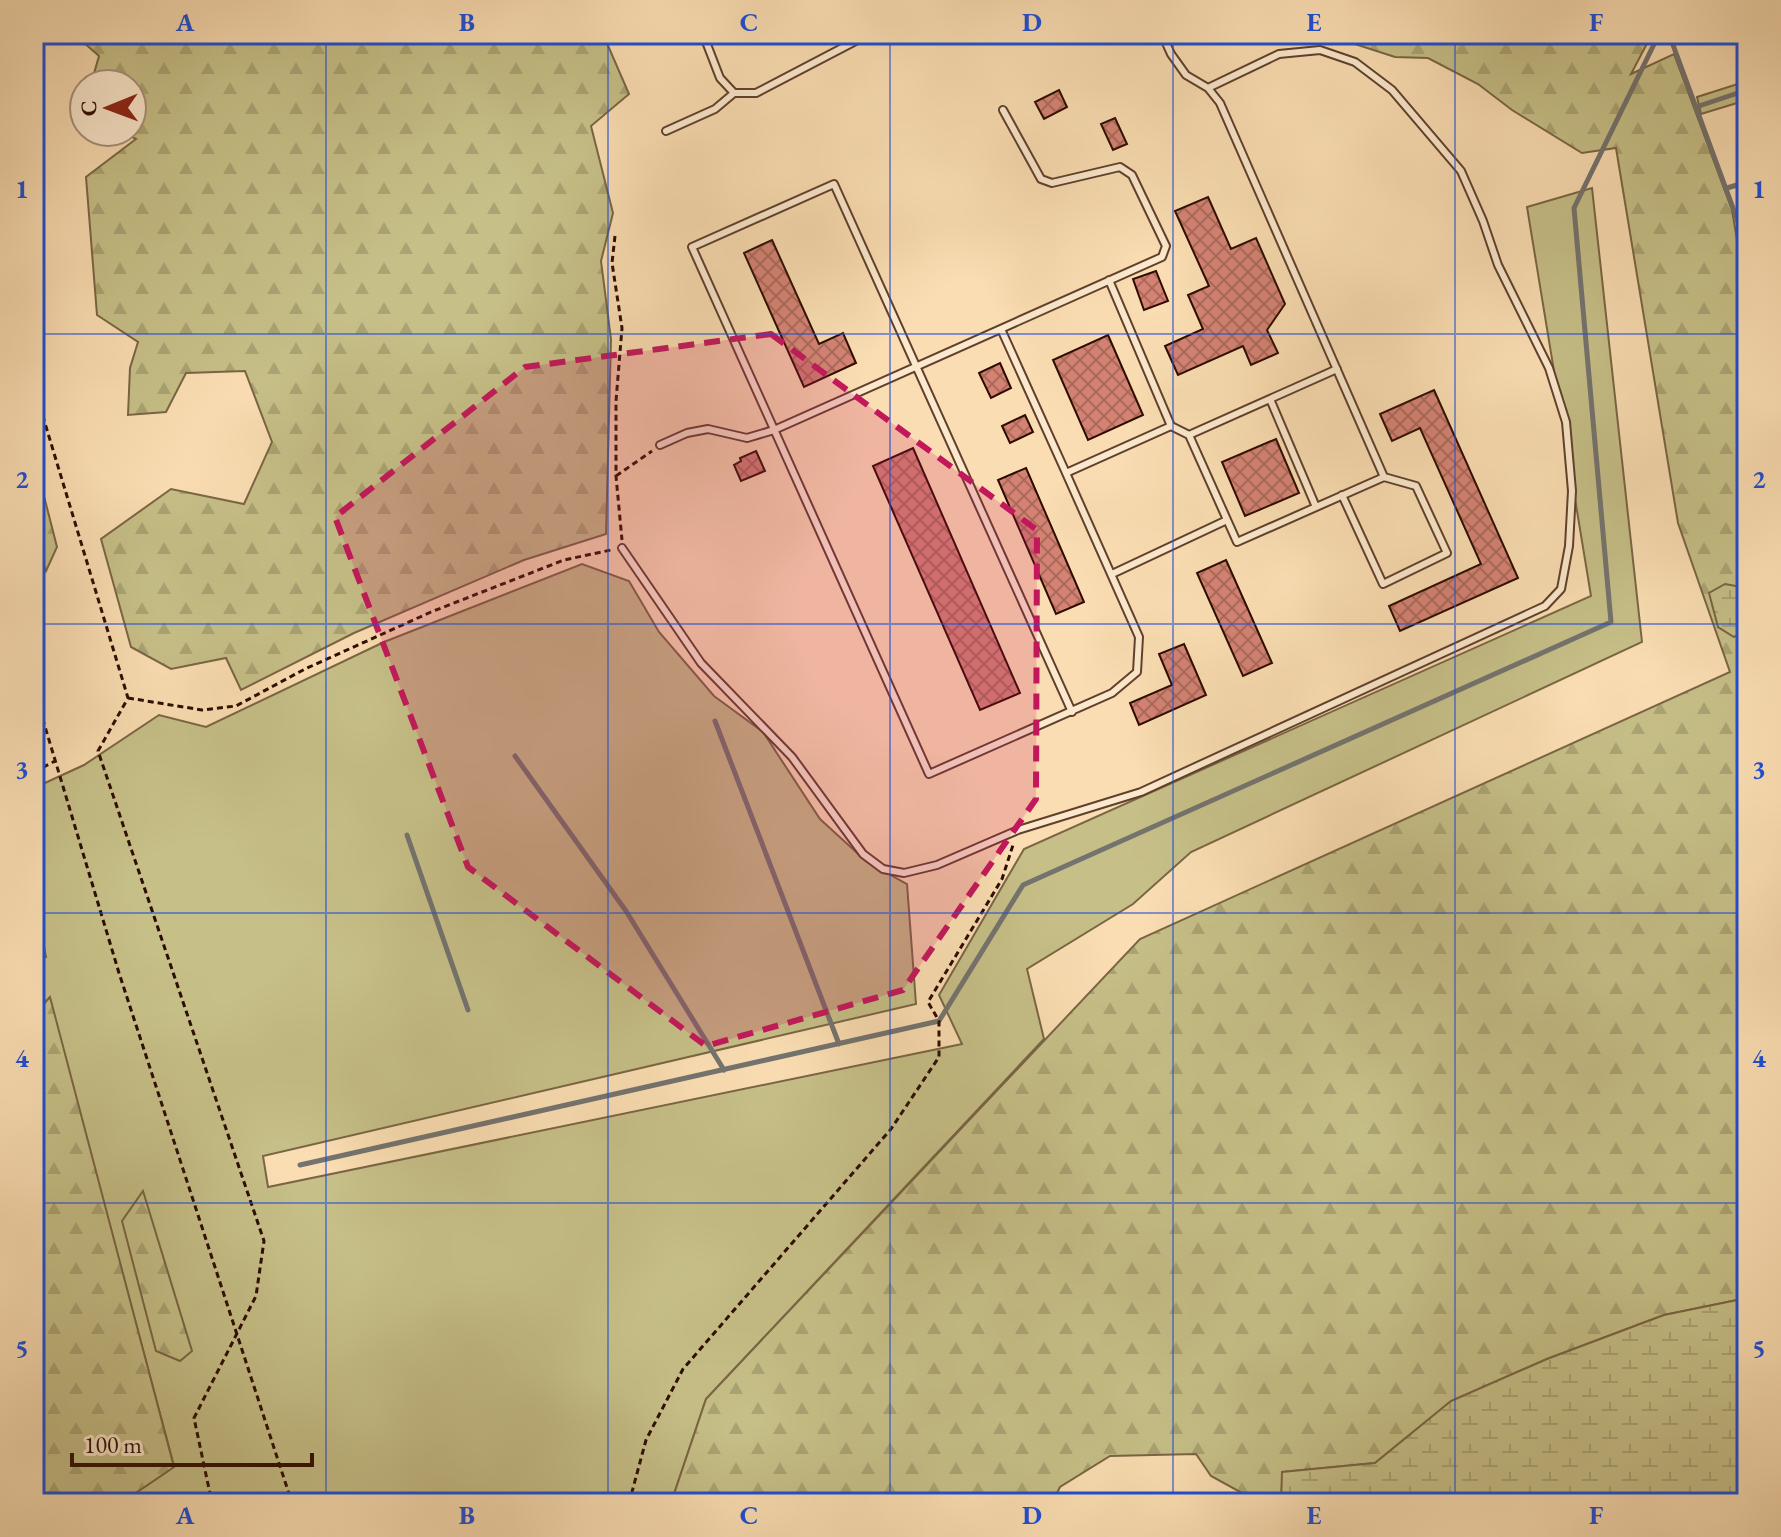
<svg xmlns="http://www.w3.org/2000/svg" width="1781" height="1537" viewBox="0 0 1781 1537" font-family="'EB Garamond',serif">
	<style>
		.green { fill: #c6bf87; stroke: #7a6544; stroke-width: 2 }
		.forest { fill: url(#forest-firs); stroke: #7a6544; stroke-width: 2 }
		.wetland { fill: url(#wetland-marsh); stroke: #7a6544; stroke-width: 2 }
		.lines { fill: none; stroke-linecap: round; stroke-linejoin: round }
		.stream { stroke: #74736f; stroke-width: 5 }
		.building { fill: url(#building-cross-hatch); stroke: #2d0b01; stroke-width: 2 }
		.service-casing { stroke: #60402d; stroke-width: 10 }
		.path { stroke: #2d0b01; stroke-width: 3; stroke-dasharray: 6 4; stroke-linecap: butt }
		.service { stroke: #fce9cd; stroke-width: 6 }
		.marked { fill: #c2185b; fill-opacity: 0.2; stroke: #c2185b; stroke-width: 6; stroke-dasharray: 16 10; stroke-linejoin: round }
		.grid { fill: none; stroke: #1d4ed8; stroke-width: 2; stroke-opacity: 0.55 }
		.neatline { fill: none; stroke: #1d4ed8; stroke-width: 3 }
		.grid-label { font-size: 26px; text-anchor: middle; font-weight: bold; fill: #1d4ed8 }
	</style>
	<defs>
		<pattern id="forest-firs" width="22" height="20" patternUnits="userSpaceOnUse" patternTransform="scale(2)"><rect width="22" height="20" fill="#c6bf87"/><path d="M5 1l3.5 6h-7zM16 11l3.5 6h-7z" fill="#aaa373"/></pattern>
		<pattern id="wetland-marsh" width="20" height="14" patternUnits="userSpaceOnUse" patternTransform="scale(2)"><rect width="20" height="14" fill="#c6bf87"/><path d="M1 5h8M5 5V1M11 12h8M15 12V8" fill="none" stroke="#aaa373"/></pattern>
		<pattern id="building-cross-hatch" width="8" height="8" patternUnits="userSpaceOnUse" patternTransform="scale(2)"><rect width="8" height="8" fill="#d48373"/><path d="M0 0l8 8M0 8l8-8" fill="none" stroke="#ac695c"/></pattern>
	</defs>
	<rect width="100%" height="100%" fill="#faddb2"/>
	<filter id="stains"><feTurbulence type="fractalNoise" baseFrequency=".0025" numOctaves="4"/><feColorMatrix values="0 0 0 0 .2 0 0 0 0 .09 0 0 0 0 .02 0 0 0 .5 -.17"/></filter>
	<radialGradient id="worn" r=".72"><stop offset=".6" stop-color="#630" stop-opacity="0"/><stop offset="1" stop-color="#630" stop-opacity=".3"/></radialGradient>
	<path class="green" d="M1747,81V100L1701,114L1697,97Z
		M1592,188L1642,642L1191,852L1133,904L1027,969L1044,1039L706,1399L671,1503H121L174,1466L49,998L34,1015V961L46,957L34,895V788L84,765L159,715L206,727L384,642L582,564L629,581L659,632L714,696L763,732L820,819L867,862L907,884L916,1004L263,1156L268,1187L962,1044L939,995L1024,849L1591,596L1527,207Z"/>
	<path class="forest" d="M74,34H603L629,94L591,126L613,213L601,261L611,339L606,534L524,560L354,633L241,690L226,658L171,669L131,647L101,539L171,489L244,504L272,442L245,371L186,373L166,412L128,415L130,368L138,342L97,315L86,177L136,139L123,132H132V84H91L99,56Z
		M1324,34H1652L1631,74L1674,54L1732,210L1747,299V1298L1664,1315L1547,1359L1451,1401L1375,1463L1283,1472L1281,1500L1260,1503L1211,1476L1196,1454L1110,1456L1060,1487L1052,1503H671L706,1399L1140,939L1730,672L1678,523L1616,148L1582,153L1512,110L1478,84L1428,58L1395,57Z
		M34,457L57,547L46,571L34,538Z
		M50,997L174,1467L121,1503H34V1015Z
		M143,1191L192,1351L180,1361L156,1351L122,1221Z"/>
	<path class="wetland" d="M1725,584L1747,588V628L1734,637L1718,627L1709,593Z
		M1747,1298V1503H1281L1282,1472L1375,1463L1451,1401L1547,1359L1664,1315Z"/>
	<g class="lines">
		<path class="stream" d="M1669,34L1747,246
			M1696,107L1747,90
			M1727,188L1747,182
			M715,721L839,1044
			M515,756L626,911L724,1070
			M407,835L468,1010
			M300,1165L939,1021L1023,885L1611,622L1574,208L1659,34"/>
	</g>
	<path class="building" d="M1059,90L1067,107L1044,119L1035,102Z
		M1115,118L1127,144L1113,150L1101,124Z
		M1208,197L1231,249L1256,238L1285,304L1267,330L1278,353L1251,365L1243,346L1178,375L1165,346L1203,329L1188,295L1209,286L1175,211Z
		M772,240L819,344L843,333L856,363L804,387L744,253Z
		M1156,271L1168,301L1144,310L1133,279Z
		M1108,335L1143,415L1088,440L1053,360Z
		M1000,363L1011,388L991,398L979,373Z
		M1434,390L1518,578L1400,631L1389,606L1481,564L1420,428L1392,441L1380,414Z
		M1025,415L1033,432L1010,443L1002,426Z
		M1276,439L1299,493L1245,516L1222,462Z
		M913,448L1020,693L980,710L873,466Z
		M756,451L765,471L741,481L734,465L741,461L740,458Z
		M1026,468L1084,602L1056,614L998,480Z
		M1226,560L1272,663L1243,676L1197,573Z
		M1184,644L1206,695L1139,725L1130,703L1172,685L1159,654Z"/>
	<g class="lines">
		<defs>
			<path id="service" d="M703,34L720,78L734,93H756L869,34
				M1162,34L1171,54L1186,75L1208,88L1220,103L1384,477L1237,542L1189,435
				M666,131L715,109L734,93
				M1109,280L1171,426L1189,435L1337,369
				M1001,329L1066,473L1171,426
				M1270,399L1316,507
				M660,445L687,433L708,429L747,438L774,430L1162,257L1166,246L1132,175L1120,167L1052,183L1041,179L1003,110
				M1066,473L1139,637L1137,672L1112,693L929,774L692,247L834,184L1072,712
				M1342,495L1383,584L1447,553L1416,486L1384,477
				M622,548L701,663L792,757L863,854L883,869L904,873L937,865L1018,830L1141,792L1545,606L1561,589L1569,546L1572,491L1566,422L1549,368L1498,265L1483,221L1461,171L1392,90L1355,62L1320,50L1279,54L1208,88
				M1112,574L1227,520"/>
		</defs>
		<use href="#service" class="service-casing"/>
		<path class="path" d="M615,236L612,263L622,328L616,401V476L622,540
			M34,387L128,698L98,751L264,1241L256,1296L194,1418L212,1503
			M616,476L652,451
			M34,690L119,973L292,1503
			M128,698L202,710L236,706L305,669L431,612L564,560L611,550
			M34,772L55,761
			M629,1503L646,1440L683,1369L891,1129L939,1057V1021L928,1002L1002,879L1013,845"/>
		<use href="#service" class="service"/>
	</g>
	<path class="marked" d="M771,334L1037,530L1036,799L903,990L706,1046L468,867L335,517L525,367Z"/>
	<path class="grid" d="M326,34V1503M608,34V1503M890,34V1503M1173,34V1503M1455,34V1503M34,334H1747M34,624H1747M34,913H1747M34,1203H1747"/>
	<rect width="1781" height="1537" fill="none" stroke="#faddb2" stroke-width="88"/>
	<g transform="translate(108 108) rotate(269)"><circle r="38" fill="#fce9cd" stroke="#a9907b" stroke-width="2"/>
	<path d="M0-6L14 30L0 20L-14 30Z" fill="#8f2418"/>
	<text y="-12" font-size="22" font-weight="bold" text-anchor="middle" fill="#2d0b01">С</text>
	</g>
	<path d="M72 1453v12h240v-12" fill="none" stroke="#2d0b01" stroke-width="4"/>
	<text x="84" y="1453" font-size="24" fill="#2d0b01" stroke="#fce9cd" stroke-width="6" paint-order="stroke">100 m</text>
	<rect x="44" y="44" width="1693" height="1449" class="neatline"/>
	<g class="grid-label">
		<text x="185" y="31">A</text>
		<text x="467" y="31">B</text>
		<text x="749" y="31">C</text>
		<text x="1032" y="31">D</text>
		<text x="1314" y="31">E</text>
		<text x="1596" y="31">F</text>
		<text x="22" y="198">1</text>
		<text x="1759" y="198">1</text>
		<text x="22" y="488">2</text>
		<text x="1759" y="488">2</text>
		<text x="22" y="778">3</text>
		<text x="1759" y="778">3</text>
		<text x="22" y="1067">4</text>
		<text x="1759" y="1067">4</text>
		<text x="22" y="1357">5</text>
		<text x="1759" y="1357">5</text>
		<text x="185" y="1524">A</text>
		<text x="467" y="1524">B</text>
		<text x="749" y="1524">C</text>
		<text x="1032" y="1524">D</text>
		<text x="1314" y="1524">E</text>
		<text x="1596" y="1524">F</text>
	</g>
	<rect width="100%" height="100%" filter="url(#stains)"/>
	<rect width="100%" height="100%" fill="url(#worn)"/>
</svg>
